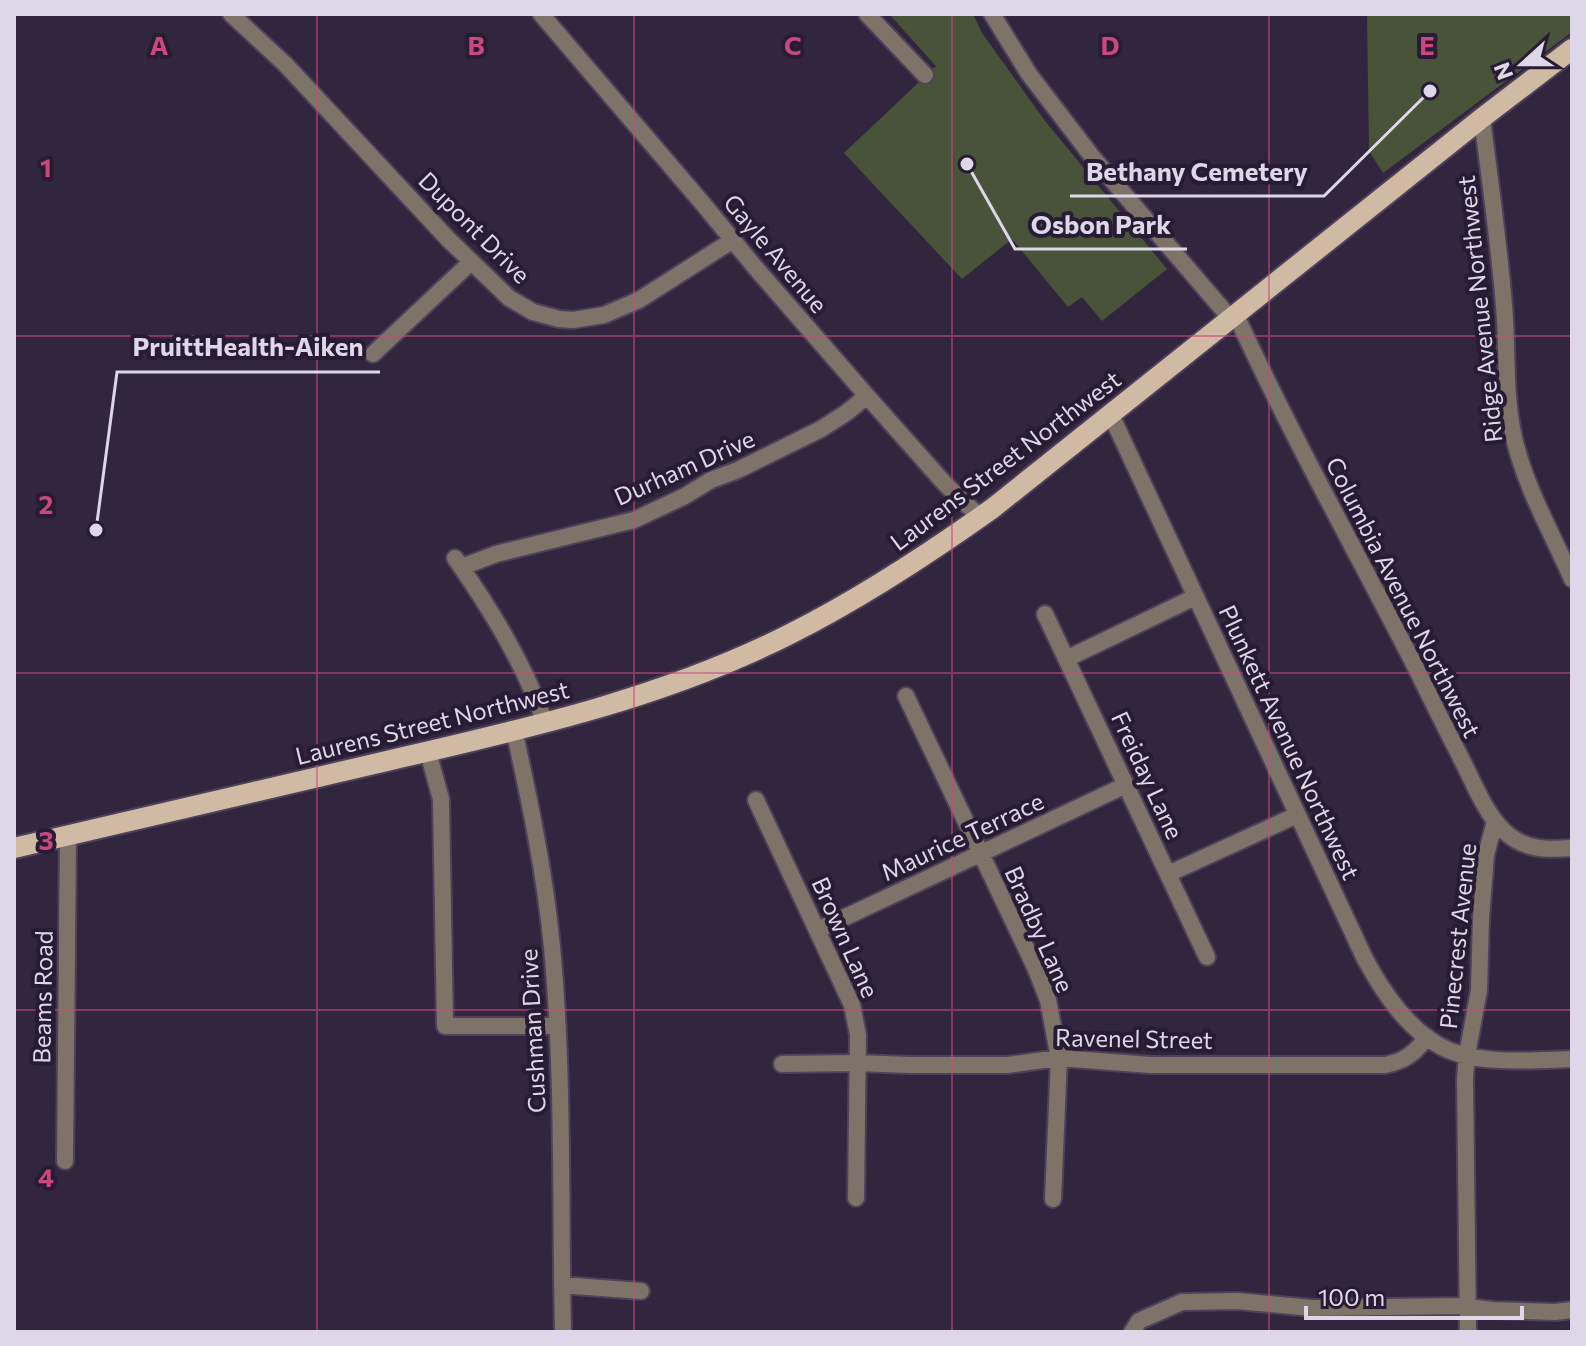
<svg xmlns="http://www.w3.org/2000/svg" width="1586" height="1346" viewBox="0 0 1586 1346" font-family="Commissioner,sans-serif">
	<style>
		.green { fill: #48533a }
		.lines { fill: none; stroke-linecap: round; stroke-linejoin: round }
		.street-casing { stroke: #4e425a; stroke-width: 20 }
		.primary-casing { stroke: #4e425a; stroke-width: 24 }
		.street { stroke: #7e7368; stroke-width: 16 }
		.primary { stroke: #d1baa4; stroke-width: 20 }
		.grid { fill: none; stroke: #c9487e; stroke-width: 2; stroke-opacity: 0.55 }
		.labels { text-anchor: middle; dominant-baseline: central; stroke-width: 8; stroke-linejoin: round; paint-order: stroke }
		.street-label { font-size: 24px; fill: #ded7e7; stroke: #281c35 }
		.grid-label { font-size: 26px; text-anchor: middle; font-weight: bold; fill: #c9487e; stroke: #281c35; stroke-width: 8; stroke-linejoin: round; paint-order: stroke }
		.leader { fill: none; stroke: #ded7e7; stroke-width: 3 }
		.callout-dot { fill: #ded7e7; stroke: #281c35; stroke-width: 3 }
		.callout-label { font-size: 26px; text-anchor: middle; font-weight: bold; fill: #ded7e7; stroke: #281c35; stroke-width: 8; stroke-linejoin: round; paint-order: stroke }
	</style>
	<rect width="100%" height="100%" fill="#32263f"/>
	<path class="green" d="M891,14H973L982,33L1045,121L1167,269L1102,321L1082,297L1068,307L1012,239L962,279L844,153L936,66L890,15Z
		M1367,14H1572V32L1383,173L1369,151Z"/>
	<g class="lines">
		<defs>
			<path id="street" d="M231,14L285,64L448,239L509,298L533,312L559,319L573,320L604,315L639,300L733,240
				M541,14L704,205L754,266L867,396L946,485L980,517
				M867,14L925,75
				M992,14L1029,74L1094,159L1231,319
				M1482,118C1490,181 1499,243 1504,306C1508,348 1504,391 1513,433C1523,483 1552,533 1572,579
				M1236,315C1291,435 1355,549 1415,666C1431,699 1447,731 1464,764C1475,786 1486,814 1504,831C1524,850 1546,850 1572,848
				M373,354L471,262
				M1111,415L1365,959C1384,994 1410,1033 1448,1050C1484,1065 1534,1060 1572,1059
				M455,558C491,610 524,663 545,723
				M462,567L496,554L634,520L685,496L711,480L738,470L821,429L846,413L867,396
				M1045,614L1207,957
				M1066,659L1195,597
				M906,696L1035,967L1048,1000L1059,1058L1053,1199
				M514,730C530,802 545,874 552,947C564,1075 560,1204 563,1332
				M428,752L441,799L445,1026H558
				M756,800L852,1005L858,1035L856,1198
				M1168,874L1297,815
				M818,930L1126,785
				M782,1064L857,1063L910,1065H1007L1059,1058L1151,1065H1385C1405,1061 1415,1053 1427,1037
				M65,1161L68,835
				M562,1285L641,1291
				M1132,1332L1139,1321L1182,1302L1237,1301L1312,1308L1462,1306L1492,1310L1555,1312L1572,1310
				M1468,1332L1465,1078L1467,1055L1479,990L1481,918L1486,855L1495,821"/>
			<path id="primary" d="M14,848C139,818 265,789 391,760C525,729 663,698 788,635C860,599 927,555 993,508L1482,118L1572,49"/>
		</defs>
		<use href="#street" class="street-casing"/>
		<use href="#primary" class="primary-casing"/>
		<use href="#street" class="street"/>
		<use href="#primary" class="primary"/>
	</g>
	<path class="grid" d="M317,14V1332M634,14V1332M952,14V1332M1269,14V1332M14,336H1572M14,673H1572M14,1010H1572"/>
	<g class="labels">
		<g class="street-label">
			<text transform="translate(475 227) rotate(45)">Dupont Drive</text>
			<text transform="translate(776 253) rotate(50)">Gayle Avenue</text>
			<text transform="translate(1479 309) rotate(-96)">Ridge Avenue Northwest</text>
			<text transform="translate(1005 460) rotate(-37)">Laurens Street Northwest</text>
			<text transform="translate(684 467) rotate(-24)">Durham Drive</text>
			<text transform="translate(1404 597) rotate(63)">Columbia Avenue Northwest</text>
			<text transform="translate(432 722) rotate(-14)">Laurens Street Northwest</text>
			<text transform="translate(1290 742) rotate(65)">Plunkett Avenue Northwest</text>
			<text transform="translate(1148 775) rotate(65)">Freiday Lane</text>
			<text transform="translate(962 836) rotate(-25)">Maurice Terrace</text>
			<text transform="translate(1040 929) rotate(66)">Bradby Lane</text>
			<text transform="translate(1457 936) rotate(-84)">Pinecrest Avenue</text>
			<text transform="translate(846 937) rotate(66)">Brown Lane</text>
			<text transform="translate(42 997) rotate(-89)">Beams Road</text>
			<text transform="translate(532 1031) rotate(-93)">Cushman Drive</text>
			<text transform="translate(1134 1038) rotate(1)">Ravenel Street</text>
		</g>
	</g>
	<g class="grid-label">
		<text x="159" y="55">A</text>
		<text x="476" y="55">B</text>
		<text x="793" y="55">C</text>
		<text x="1110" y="55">D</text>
		<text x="1427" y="55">E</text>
		<text x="46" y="177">1</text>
		<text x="46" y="514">2</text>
		<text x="46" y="850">3</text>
		<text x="46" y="1187">4</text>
	</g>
	<path class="leader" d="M1430 91L1324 196H1070M967 164L1015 249H1187M96 530L117 372H380"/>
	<g class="callout-dot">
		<circle cx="1430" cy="91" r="8"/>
		<circle cx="967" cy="164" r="8"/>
		<circle cx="96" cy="530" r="8"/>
	</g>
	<g class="callout-label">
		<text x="1197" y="181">Bethany Cemetery</text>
		<text x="1101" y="234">Osbon Park</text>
		<text x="248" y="356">PruittHealth-Aiken</text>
	</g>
	<rect width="1586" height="1346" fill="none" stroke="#ded7e7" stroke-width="32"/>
	<g transform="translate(1522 64) rotate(249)" stroke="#281c35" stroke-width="6" paint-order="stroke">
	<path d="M0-6L14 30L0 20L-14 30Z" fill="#ded7e7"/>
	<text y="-12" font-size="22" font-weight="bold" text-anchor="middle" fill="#ded7e7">N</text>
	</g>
	<path d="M1306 1306v12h216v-12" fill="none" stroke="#ded7e7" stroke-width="4"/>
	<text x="1318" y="1306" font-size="24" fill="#ded7e7" stroke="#281c35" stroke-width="6" paint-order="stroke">100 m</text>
</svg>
